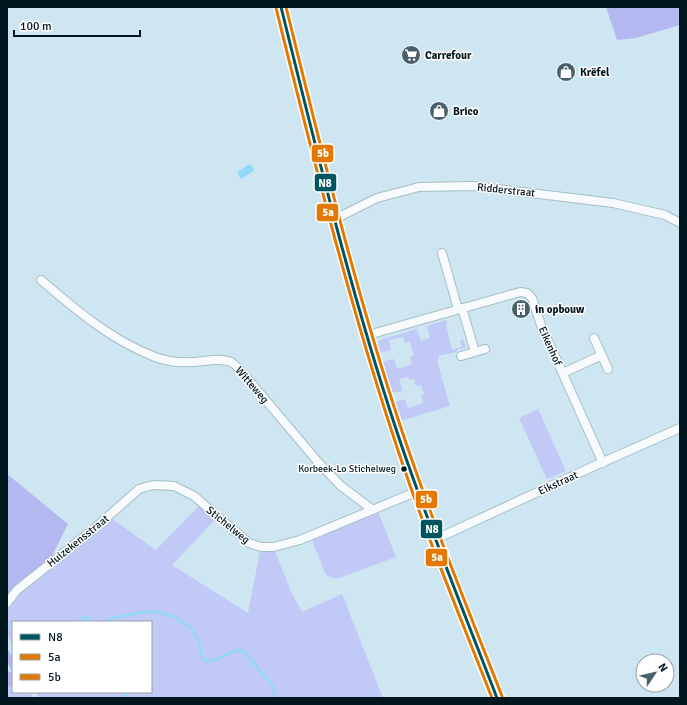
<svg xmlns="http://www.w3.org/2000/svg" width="687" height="705" viewBox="0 0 687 705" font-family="Signika,sans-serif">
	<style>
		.green { fill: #c1c9f6 }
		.forest { fill: #b3b9f0 }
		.water { fill: #91d9f8 }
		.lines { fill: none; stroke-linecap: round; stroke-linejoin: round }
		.stream { stroke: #91d9f8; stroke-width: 2.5 }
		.minor-casing { stroke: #a4bdc8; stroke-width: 10 }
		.minor { stroke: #f8fbfd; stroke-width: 8 }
		.bus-1-casing { stroke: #fff; stroke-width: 6 }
		.bus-2-casing { stroke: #fff; stroke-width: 6 }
		.bus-3-casing { stroke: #fff; stroke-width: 6 }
		.bus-1 { stroke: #005460; stroke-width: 3 }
		.bus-2 { stroke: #e37802; stroke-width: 3 }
		.bus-3 { stroke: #e37802; stroke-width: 3 }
		.bus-dot { fill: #011720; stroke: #fff; stroke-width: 1.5 }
		.labels { text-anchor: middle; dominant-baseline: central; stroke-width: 3; stroke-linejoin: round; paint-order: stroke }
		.bus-label { font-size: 10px; fill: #011720; stroke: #fff; text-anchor: end }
		.poi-label { font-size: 11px; font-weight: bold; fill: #011720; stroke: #fff; text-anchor: start }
		.street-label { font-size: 11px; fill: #011720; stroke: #fff }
		.line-badge { stroke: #fff; stroke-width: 1.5 }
		.badge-label { font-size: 11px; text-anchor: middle; font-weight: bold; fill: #fff }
	</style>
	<rect width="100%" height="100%" fill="#cee6f1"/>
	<path class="green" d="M446,320L447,324L446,325L452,350L462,347L460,340L463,339L466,347L457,350V352L438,356L439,360L437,361L450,406L400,421L394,402L405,399L408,408L423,403L421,395L424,394L421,385L416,386L414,379L409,380L408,377L399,379L403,391L391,393L382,362L394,359L397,369L412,364L410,357L414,356L410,342L405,343L403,337L389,340L391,350L380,353L378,342L380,340L417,329L421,341L430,338L427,326Z
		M538,409L566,471L547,479L519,418Z
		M200,505L216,519L172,565L248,613L260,551L274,549L293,596L302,612L342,594L383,698H38L36,692H151V622H13V646L7,635V612L17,593L111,518L156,550Z
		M378,512L396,557L336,579L326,575L311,538Z
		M7,686H13V692H31L33,698H7Z"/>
	<path class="forest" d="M606,7H680V25L636,38L617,40Z
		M7,474L68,524L50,560L7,597Z
		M7,648L13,658V686H7V671L12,672L7,662Z"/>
	<path class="water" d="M250,164L255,170L241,179L237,172Z"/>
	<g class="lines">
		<path class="stream" d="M78,622L82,617L88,618L92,622
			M106,622L112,618L150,611L161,613L173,616L191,628L200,644V652L203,658L208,662L215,660L237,650L243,651L274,687V698
			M7,624H13
			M124,692L128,698"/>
		<defs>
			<path id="minor" d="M281,7C316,148 350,290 396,429C426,520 463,609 497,698
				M335,219L377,198L419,187L473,186L613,203L665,215L680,223
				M442,253L458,309
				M41,280C76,310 111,340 155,357C166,361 179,363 191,362C203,362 219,357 231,362C235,364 239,369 242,372L318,462L341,486L373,510
				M462,308L475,352
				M368,335L520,292L527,293L532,298L541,325L603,463
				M594,338L608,369
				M461,356L485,349
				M563,373L602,355
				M436,539L592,467L680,428
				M7,603L17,590L95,528L139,489L153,485L174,486L194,496L249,543L261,547H273L300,540L418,491"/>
		</defs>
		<use href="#minor" class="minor-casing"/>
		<use href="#minor" class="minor"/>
		<defs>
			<path id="bus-1" d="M281,7C316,148 350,290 396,429C426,520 463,609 497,698"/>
			<path id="bus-2" d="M276,8C311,149 346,291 391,429C420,520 457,609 492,698"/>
			<path id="bus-3" d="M286,7C321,148 355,289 401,428C431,518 467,607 502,696"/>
		</defs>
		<use href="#bus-1" class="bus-1-casing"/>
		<use href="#bus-2" class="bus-2-casing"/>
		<use href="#bus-3" class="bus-3-casing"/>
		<use href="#bus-1" class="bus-1"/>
		<use href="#bus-2" class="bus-2"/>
		<use href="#bus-3" class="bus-3"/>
	</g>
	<defs>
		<symbol id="supermarket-disc" viewBox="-11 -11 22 22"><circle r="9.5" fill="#495f69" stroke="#fff"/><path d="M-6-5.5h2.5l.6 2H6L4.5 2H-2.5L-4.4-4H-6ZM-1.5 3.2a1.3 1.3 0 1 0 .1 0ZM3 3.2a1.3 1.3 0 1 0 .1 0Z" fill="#fff"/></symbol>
		<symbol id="shop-disc" viewBox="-11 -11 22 22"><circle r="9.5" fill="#495f69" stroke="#fff"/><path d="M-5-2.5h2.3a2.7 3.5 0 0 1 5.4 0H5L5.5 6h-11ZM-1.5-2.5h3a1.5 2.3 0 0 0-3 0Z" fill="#fff"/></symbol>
		<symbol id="building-disc" viewBox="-11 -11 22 22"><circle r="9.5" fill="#495f69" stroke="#fff"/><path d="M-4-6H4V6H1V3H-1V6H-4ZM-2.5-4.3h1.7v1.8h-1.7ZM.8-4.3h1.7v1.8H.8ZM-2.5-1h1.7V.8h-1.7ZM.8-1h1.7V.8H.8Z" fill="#fff"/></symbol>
	</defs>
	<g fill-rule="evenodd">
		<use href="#supermarket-disc" x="400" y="44" width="22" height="22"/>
		<use href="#shop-disc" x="555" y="61" width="22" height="22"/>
		<use href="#shop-disc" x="428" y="100" width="22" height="22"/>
		<use href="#building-disc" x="510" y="298" width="22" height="22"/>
	</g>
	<circle class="bus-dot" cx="404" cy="469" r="3.5"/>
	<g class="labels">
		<g class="bus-label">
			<text x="396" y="469">Korbeek-Lo Stichelweg</text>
		</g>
		<g class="poi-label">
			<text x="425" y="55">Carrefour</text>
			<text x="580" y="72">Krëfel</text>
			<text x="453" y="111">Brico</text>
			<text x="535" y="309">in opbouw</text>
		</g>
		<g class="street-label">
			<text transform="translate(506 190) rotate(6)">Ridderstraat</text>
			<text transform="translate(550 346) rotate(66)">Eikenhof</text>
			<text transform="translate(252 385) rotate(49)">Witteweg</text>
			<text transform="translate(558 483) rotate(-25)">Eikstraat</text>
			<text transform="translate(228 525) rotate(39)">Stichelweg</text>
			<text transform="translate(78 541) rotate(-39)">Huizekensstraat</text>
		</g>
	</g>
	<g class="line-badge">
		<rect x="311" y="144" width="23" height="19" rx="4" fill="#e37802"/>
		<rect x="314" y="173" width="23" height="19" rx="4" fill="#005460"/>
		<rect x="316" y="203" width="23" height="19" rx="4" fill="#e37802"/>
		<rect x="415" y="490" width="23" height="19" rx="4" fill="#e37802"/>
		<rect x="420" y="519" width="23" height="20" rx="4" fill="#005460"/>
		<rect x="425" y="548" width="23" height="19" rx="4" fill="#e37802"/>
	</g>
	<g class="badge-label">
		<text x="323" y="157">5b</text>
		<text x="325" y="187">N8</text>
		<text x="328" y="216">5a</text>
		<text x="426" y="503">5b</text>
		<text x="432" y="533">N8</text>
		<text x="437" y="561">5a</text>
	</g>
	<rect width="687" height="705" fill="none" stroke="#011720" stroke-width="16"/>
	<rect x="12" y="621" width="140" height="72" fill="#ffffff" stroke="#99a2a6"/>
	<rect x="20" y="634" width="20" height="6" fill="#005460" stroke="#99a2a6"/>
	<text x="48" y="641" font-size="12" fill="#011720">N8</text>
	<rect x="20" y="654" width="20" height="6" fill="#e37802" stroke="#99a2a6"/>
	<text x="48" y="661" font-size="12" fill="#011720">5a</text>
	<rect x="20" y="674" width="20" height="6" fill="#e37802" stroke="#99a2a6"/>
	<text x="48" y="681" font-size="12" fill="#011720">5b</text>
	<g transform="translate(655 673) rotate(55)"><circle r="19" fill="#ffffff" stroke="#99a2a6"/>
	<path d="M0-3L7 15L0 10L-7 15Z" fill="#495f69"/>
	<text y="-6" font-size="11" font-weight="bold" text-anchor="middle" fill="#011720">N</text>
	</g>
	<path d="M14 30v6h126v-6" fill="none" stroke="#011720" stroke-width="2"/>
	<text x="20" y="30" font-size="12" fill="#011720" stroke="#ffffff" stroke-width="3" paint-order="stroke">100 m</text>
</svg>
